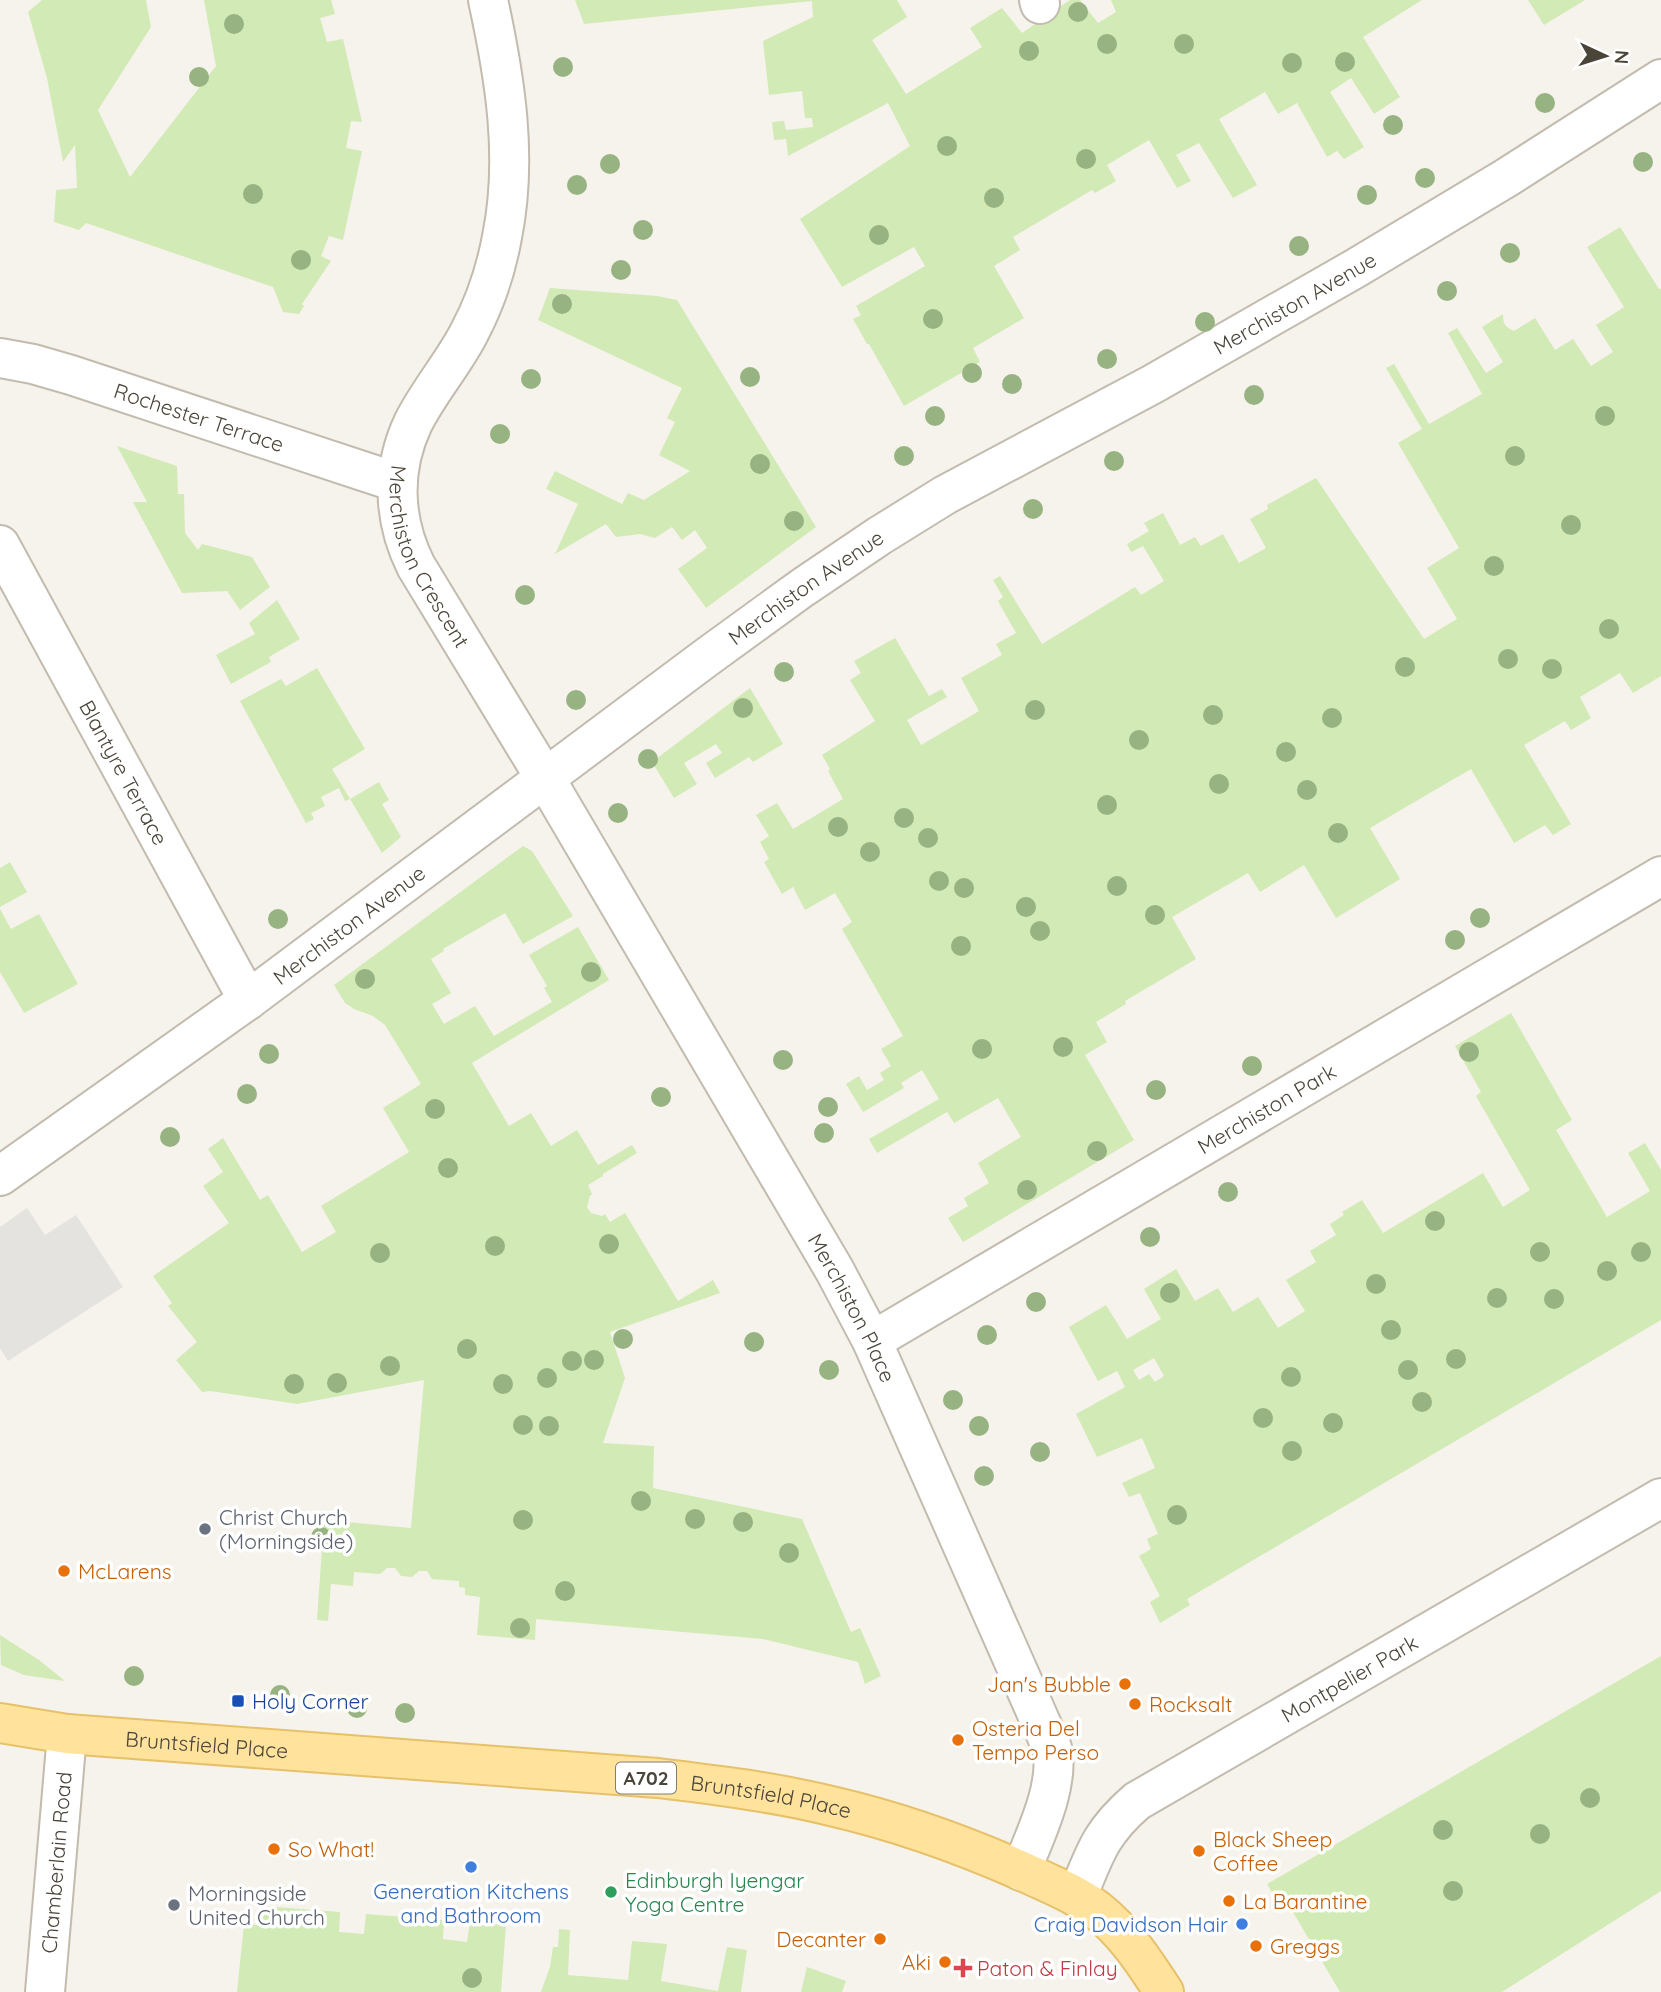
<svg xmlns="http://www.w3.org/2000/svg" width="1661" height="1992" viewBox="0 0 1661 1992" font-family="Quicksand,sans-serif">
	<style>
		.green { fill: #d2eab5; fill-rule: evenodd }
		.parking { fill: #e5e3e0 }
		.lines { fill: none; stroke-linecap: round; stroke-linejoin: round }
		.minor-casing { stroke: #c2bbae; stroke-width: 42 }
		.major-casing { stroke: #e6c16a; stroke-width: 42 }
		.minor { stroke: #fff; stroke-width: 38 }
		.major { stroke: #ffe39c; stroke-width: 38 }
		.tree { fill: #97b381 }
		.worship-dot { fill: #6b7280; stroke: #fff; stroke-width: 2.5 }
		.food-dot { fill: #e8710a; stroke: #fff; stroke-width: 2.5 }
		.transit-dot { fill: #1a4fb4; stroke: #fff; stroke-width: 2.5 }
		.shop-dot { fill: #3f7fe0; stroke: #fff; stroke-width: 2.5 }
		.leisure-dot { fill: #2e9e5b; stroke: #fff; stroke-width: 2.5 }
		.health-dot { fill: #e0444e; stroke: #fff; stroke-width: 2.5 }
		.labels { text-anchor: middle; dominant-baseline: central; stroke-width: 7; stroke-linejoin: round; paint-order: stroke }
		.shield { fill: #fff; stroke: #817c74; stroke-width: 2 }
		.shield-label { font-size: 19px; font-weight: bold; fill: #4b4439 }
		.street-label { font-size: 21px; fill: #4b4439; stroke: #fff }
		.worship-label { font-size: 21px; fill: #5b616d; stroke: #fff; text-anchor: start }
		.food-label { font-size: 21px; fill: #c56008; stroke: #fff; text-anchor: start }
		.transit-label { font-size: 21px; fill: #164399; stroke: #fff; text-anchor: start }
		.leisure-label { font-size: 21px; fill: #27864d; stroke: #fff; text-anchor: start }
		.shop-label { font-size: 21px; fill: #366cbe; stroke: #fff }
		.health-label { font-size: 21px; fill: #be3a42; stroke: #fff; text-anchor: start }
	</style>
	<rect width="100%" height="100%" fill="#f6f3ec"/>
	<path class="green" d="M42,0H146L151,27L98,110L130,177L216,66L204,0H331L335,14L320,18L327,42L343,39L362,122L351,121L346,148L362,151L343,240L329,236L321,256L331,261L302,304L304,306L299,314L283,312L273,287L86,223L79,230L54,222L56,190L77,188L75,145L63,162L47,78L28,12Z
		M575,0H897L907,17L872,40L906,94L982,47L970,28L1002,8L1022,33L1070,0H1080L1098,23L1116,12L1111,0H1422L1363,37L1400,97L1374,114L1351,78L1330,92L1364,147L1344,159L1337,151L1327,157L1297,103L1278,114L1265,92L1219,119L1257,185L1233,198L1199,143L1176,155L1191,181L1177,188L1149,140L1107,165L1116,181L1095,193L1092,190L1013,237L1020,250L994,266L1024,318L973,348L980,362L904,406L869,344H867L853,319L861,315L856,306L925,266L914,247L842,287L800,219L910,146L888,103L788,156L786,139L774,140L772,122L784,121L786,130L813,127L812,118H805L802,91L769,95L763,41L813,17L812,1L584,24Z
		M1528,0H1585L1544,25Z
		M1620,227L1659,289H1661V676L1633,693L1620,673L1580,697L1591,718L1571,730L1565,721L1524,745L1571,824L1553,835L1545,825L1514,843L1471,769L1370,828L1400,879L1336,918L1304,865L1260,892L1248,873L1172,917L1196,959L1125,1001L1126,1004L1096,1022L1107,1042L1085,1055L1134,1140L963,1242L948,1218L968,1206L964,1198L989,1183L978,1163L1021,1137L998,1098L954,1123L947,1112L877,1153L869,1139L939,1099L922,1070L901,1083L904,1088L863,1112L846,1084L859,1076L867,1090L884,1080L880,1073L891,1066L881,1049L903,1036L842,929L852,922L835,893L805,910L793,887L782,894L764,862L769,859L760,842L769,836L756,815L777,803L793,829L843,799L828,771L830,769L822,755L875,721L850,680L861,673L854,661L895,638L929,696L942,689L947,697L907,720L921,745L979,711L961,678L1002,655L996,644L1016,633L998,601L1003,597L993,580L1000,576L1042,644L1135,587L1141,595L1164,581L1143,546L1131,552L1127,544L1149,531L1144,523L1163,513L1180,545L1195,537L1201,546L1223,534L1239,563L1266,548L1250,519L1268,509L1267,505L1316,478L1424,639L1457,619L1427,568L1459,548L1398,443L1422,429L1386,368L1394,364L1429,424L1482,394L1448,333L1457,328L1486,373L1503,362L1482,327L1503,314C1503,324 1505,327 1514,331L1535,318L1555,350L1573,339L1591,366L1613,352L1596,325L1624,307L1587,247Z
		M550,288L657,296L677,300L816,527L706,608L678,569L707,548L695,530L682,540L672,527L655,538L640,534L616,537L606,524L555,554L578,504L546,489L555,471L622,504L628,493L644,500L690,471L659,455L675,422L667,418L682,388L538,320Z
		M117,446L177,466L178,494H184L185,533L198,550L202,544L252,557L270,587L240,610L227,591L182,593L133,502H147Z
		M277,600L300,639L269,657L271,662L231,684L216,655L255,634L249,623Z
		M317,668L365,749L332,769L350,799L379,782L389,800L382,804L401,837L382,853L350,799L345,801L339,788L321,797L325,806L311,813L314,819L306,823L240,701L281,679L286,686Z
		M750,688L783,744L753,762L749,757L715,778L706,763L722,753L716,744L684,763L697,784L674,798L652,762Z
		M523,846L532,851L573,916L523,944L505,913L443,949L444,951L431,959L451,993L432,1004L444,1024L475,1006L494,1036L552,1002L544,988L547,986L529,955L578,927L609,980L472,1063L509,1126L531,1113L551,1146L577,1130L598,1165L632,1145L637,1153L603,1174V1176L588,1185L592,1194L590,1196L587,1207L591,1213L602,1216L605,1214L610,1222L625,1213L678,1301L713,1280L720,1293L610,1332L625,1378L603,1443L654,1446L653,1488L802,1519L851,1632L860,1628L881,1676L865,1684L858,1662L763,1639L536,1619L535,1640L477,1635L480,1597L465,1595V1588L459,1587V1581L432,1579L427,1571H419L412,1577L401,1576L395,1568H387L380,1574L354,1572L353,1586L331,1584L328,1621L317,1620L324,1520L411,1528L424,1380L297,1404L210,1391L202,1392L176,1360L197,1342L168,1306L172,1303L153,1276L229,1223L203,1186L223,1172L208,1149L223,1138L260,1200L268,1195L302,1252L336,1232L321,1206L409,1152L383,1108L421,1084L385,1025L373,1016L354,1009L345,1003L334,985Z
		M10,862L27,892L0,907V868Z
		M0,909L11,929L39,914L78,984L24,1013L0,972Z
		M1511,1013L1572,1120L1556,1130L1607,1217L1650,1191L1628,1153L1645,1143L1661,1170V1320L1187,1599L1190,1605L1160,1623L1150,1602L1160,1596L1139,1556L1151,1549L1147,1539L1158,1534L1140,1493L1129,1497L1122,1483L1155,1468L1142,1438L1097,1457L1076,1414L1125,1387L1117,1371L1098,1381L1069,1327L1106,1305L1127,1339L1161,1319L1144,1289L1176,1269L1195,1301L1218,1288L1233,1312L1258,1297L1278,1328L1305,1311L1286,1280L1316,1262L1310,1251L1336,1235L1330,1224L1344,1215L1342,1212L1362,1200L1383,1233L1483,1173L1503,1207L1530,1190L1476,1096L1481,1092L1455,1046ZM1154,1358L1164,1376L1155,1382L1149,1374L1139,1380L1133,1370Z
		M0,1635L39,1660L65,1681L24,1675L1,1665Z
		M1661,1656V1891L1502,1992H1340L1287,1902L1280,1906L1267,1884Z
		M262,1906L340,1912L339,1932L364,1934L366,1914L444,1920L443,1939L467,1942L470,1922L506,1925L501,1992H237L244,1924L260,1925Z
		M559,1929L570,1930L568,1975L628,1980L632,1941L667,1944L661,1981L718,1991L727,1947L747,1950L741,1992H541L550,1967L553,1947H558Z
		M807,1967L846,1981L842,1992H801Z"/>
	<path class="parking" d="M27,1208L45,1235L76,1215L123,1287L8,1361L0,1348V1227Z"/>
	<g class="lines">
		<defs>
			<g id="minor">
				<path id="s1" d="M488,0C505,78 518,158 502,237C496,270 485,303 469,333C453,364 429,391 413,423C391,470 393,520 416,566L545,778L835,1271L872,1341L1052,1748C1060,1786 1035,1835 1021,1871"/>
				<path d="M1039,0L1040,4"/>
				<path id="s2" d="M0,358L33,364L71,375L396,482"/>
				<path id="s3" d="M0,545L248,1000"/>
				<path id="s4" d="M0,1176L248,1000L707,657L802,588L879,536L945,495L1153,384L1356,268L1506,178L1661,79"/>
				<path id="s5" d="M872,1341L1661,876"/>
				<path id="s6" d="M1077,1897C1095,1853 1100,1833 1137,1801L1661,1498"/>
				<path id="s7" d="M45,1992L67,1734"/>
			</g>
			<g id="major">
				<path id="s8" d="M0,1723L67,1734L658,1778C716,1785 774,1792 831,1806C896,1821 961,1844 1022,1871C1048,1883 1074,1893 1097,1910C1125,1932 1145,1963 1164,1992"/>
			</g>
		</defs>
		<use href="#minor" class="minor-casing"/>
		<use href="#major" class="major-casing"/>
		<use href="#minor" class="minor"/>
		<use href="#major" class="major"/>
	</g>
	<g class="tree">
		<circle cx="1078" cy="12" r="10"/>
		<circle cx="234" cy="24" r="10"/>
		<circle cx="1107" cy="44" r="10"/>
		<circle cx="1184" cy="44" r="10"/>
		<circle cx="1029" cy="51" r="10"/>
		<circle cx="1345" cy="62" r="10"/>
		<circle cx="1292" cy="63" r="10"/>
		<circle cx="563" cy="67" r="10"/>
		<circle cx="199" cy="77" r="10"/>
		<circle cx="1545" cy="103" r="10"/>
		<circle cx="1393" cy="125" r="10"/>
		<circle cx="947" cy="146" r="10"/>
		<circle cx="1086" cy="159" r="10"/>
		<circle cx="1643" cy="162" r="10"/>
		<circle cx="610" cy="164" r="10"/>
		<circle cx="1425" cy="178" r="10"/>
		<circle cx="577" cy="185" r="10"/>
		<circle cx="253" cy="194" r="10"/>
		<circle cx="1367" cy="195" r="10"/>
		<circle cx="994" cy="198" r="10"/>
		<circle cx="643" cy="230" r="10"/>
		<circle cx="879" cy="235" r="10"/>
		<circle cx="1299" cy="246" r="10"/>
		<circle cx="1510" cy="253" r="10"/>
		<circle cx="301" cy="260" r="10"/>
		<circle cx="621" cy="270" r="10"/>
		<circle cx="1447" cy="291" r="10"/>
		<circle cx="562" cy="304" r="10"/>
		<circle cx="933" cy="319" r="10"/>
		<circle cx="1205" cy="322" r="10"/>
		<circle cx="1107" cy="359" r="10"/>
		<circle cx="972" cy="373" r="10"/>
		<circle cx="750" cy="377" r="10"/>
		<circle cx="531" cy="379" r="10"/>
		<circle cx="1012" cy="384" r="10"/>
		<circle cx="1254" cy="395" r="10"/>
		<circle cx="935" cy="416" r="10"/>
		<circle cx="1605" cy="416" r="10"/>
		<circle cx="500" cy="434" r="10"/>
		<circle cx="904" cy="456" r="10"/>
		<circle cx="1515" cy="456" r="10"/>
		<circle cx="1114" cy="461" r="10"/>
		<circle cx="760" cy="464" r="10"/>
		<circle cx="1033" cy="509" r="10"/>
		<circle cx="794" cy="521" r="10"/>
		<circle cx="1571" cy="525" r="10"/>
		<circle cx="1494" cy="566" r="10"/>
		<circle cx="525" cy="595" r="10"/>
		<circle cx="1609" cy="629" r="10"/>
		<circle cx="1508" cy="659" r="10"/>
		<circle cx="1405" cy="667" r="10"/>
		<circle cx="1552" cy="669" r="10"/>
		<circle cx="784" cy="672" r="10"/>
		<circle cx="576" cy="700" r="10"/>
		<circle cx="743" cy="708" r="10"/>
		<circle cx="1035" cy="710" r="10"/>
		<circle cx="1213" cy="715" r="10"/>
		<circle cx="1332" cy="718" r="10"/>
		<circle cx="1139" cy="740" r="10"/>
		<circle cx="1286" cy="752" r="10"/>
		<circle cx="648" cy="759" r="10"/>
		<circle cx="1219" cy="784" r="10"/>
		<circle cx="1307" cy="790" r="10"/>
		<circle cx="1107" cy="805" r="10"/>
		<circle cx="618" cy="813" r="10"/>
		<circle cx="904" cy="818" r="10"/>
		<circle cx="838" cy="827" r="10"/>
		<circle cx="1338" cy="833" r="10"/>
		<circle cx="928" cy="838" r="10"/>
		<circle cx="870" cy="852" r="10"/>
		<circle cx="939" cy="881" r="10"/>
		<circle cx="1117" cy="886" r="10"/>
		<circle cx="964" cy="888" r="10"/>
		<circle cx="1026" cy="907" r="10"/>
		<circle cx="1155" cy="915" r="10"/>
		<circle cx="1480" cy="918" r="10"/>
		<circle cx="278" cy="919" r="10"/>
		<circle cx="1040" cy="931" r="10"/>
		<circle cx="1455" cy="940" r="10"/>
		<circle cx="961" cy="946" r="10"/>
		<circle cx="591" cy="972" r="10"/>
		<circle cx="365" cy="979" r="10"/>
		<circle cx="1063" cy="1047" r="10"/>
		<circle cx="982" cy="1049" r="10"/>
		<circle cx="1469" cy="1052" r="10"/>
		<circle cx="269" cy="1054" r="10"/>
		<circle cx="783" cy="1060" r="10"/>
		<circle cx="1252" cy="1066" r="10"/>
		<circle cx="1156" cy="1090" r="10"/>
		<circle cx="247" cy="1094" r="10"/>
		<circle cx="661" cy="1097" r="10"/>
		<circle cx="828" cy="1107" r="10"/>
		<circle cx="435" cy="1109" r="10"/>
		<circle cx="824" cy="1133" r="10"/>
		<circle cx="170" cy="1137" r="10"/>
		<circle cx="1097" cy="1151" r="10"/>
		<circle cx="448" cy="1168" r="10"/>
		<circle cx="1027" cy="1190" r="10"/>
		<circle cx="1228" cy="1192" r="10"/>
		<circle cx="1435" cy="1221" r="10"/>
		<circle cx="1150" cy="1237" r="10"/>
		<circle cx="609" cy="1244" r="10"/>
		<circle cx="495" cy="1246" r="10"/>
		<circle cx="1540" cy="1252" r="10"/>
		<circle cx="1641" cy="1252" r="10"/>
		<circle cx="380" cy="1253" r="10"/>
		<circle cx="1607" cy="1271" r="10"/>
		<circle cx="1376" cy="1284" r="10"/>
		<circle cx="1170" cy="1293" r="10"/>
		<circle cx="1497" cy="1298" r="10"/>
		<circle cx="1554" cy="1299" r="10"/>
		<circle cx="1036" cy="1302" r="10"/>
		<circle cx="1391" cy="1330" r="10"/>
		<circle cx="987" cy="1335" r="10"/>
		<circle cx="623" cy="1339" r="10"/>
		<circle cx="754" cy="1342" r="10"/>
		<circle cx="467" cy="1349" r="10"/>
		<circle cx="1456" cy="1359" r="10"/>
		<circle cx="594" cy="1360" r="10"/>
		<circle cx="572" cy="1361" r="10"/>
		<circle cx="390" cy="1366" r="10"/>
		<circle cx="829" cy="1370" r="10"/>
		<circle cx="1408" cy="1370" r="10"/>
		<circle cx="1291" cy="1377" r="10"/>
		<circle cx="547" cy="1378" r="10"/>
		<circle cx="337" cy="1383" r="10"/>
		<circle cx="294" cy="1384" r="10"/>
		<circle cx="503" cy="1384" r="10"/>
		<circle cx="953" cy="1400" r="10"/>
		<circle cx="1422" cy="1402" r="10"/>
		<circle cx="1263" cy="1418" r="10"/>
		<circle cx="1333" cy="1423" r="10"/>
		<circle cx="523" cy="1425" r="10"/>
		<circle cx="549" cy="1426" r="10"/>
		<circle cx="979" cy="1426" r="10"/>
		<circle cx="1292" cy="1451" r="10"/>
		<circle cx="1040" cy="1452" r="10"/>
		<circle cx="984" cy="1476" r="10"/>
		<circle cx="641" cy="1501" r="10"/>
		<circle cx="1177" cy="1515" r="10"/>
		<circle cx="695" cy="1519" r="10"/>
		<circle cx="523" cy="1520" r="10"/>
		<circle cx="743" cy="1522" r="10"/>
		<circle cx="321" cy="1537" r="10"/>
		<circle cx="789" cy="1553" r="10"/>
		<circle cx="565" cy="1591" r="10"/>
		<circle cx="520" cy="1628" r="10"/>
		<circle cx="134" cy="1676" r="10"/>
		<circle cx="280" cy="1695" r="10"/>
		<circle cx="357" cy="1708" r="10"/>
		<circle cx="405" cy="1713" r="10"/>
		<circle cx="1590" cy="1798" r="10"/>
		<circle cx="1443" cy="1830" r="10"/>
		<circle cx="1540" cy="1834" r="10"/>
		<circle cx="1453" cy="1891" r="10"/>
		<circle cx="472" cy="1978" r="10"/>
	</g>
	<g class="worship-dot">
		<circle cx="205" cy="1529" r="7"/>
		<circle cx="174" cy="1905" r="7"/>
	</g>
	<g class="food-dot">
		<circle cx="64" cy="1571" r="7"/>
		<circle cx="1125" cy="1684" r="7"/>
		<circle cx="1135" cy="1704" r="7"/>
		<circle cx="958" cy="1740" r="7"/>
		<circle cx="274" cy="1849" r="7"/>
		<circle cx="1199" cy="1851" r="7"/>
		<circle cx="1229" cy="1901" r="7"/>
		<circle cx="880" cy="1939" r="7"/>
		<circle cx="1256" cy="1946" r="7"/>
		<circle cx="945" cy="1962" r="7"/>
	</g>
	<rect class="transit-dot" x="231" y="1694" width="14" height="14" rx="3.5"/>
	<g class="shop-dot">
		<circle cx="471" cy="1867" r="7"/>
		<circle cx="1242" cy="1924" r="7"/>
	</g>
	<circle class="leisure-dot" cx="611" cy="1892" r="7"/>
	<path class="health-dot" d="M959.5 1957.5h7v7h7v7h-7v7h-7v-7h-7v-7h7z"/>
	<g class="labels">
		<rect class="shield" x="616" y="1762.5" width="60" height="31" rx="5"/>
		<g class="shield-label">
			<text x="646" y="1778">A702</text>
		</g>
		<g class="street-label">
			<text stroke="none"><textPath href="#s4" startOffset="1564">Merchiston Avenue</textPath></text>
			<text stroke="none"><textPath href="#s2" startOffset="208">Rochester Terrace</textPath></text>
			<text stroke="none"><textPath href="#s1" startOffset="590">Merchiston Crescent</textPath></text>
			<text stroke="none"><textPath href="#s4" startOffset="998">Merchiston Avenue</textPath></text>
			<text stroke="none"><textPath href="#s3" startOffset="259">Blantyre Terrace</textPath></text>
			<text stroke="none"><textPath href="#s4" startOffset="430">Merchiston Avenue</textPath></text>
			<text stroke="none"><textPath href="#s5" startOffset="458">Merchiston Park</textPath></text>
			<text stroke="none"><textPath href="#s1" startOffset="1456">Merchiston Place</textPath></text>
			<text stroke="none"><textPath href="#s6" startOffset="360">Montpelier Park</textPath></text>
			<text stroke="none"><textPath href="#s8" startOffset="208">Bruntsfield Place</textPath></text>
			<text stroke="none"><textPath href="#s8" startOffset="775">Bruntsfield Place</textPath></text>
			<text stroke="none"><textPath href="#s7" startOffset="130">Chamberlain Road</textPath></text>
		</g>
		<g class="worship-label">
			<text x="219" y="1517">Christ Church<tspan x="219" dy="24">(Morningside)</tspan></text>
			<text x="188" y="1893">Morningside<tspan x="188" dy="24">United Church</tspan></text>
		</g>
		<g class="food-label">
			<text x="78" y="1571">McLarens</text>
			<text x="1111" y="1684" text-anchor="end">Jan's Bubble</text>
			<text x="1149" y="1704">Rocksalt</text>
			<text x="972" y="1728">Osteria Del<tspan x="972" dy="24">Tempo Perso</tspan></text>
			<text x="1213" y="1839">Black Sheep<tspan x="1213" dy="24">Coffee</tspan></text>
			<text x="288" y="1849">So What!</text>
			<text x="1243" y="1901">La Barantine</text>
			<text x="866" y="1939" text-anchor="end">Decanter</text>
			<text x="1270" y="1946">Greggs</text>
			<text x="931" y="1962" text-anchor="end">Aki</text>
		</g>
		<g class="transit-label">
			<text x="252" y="1701">Holy Corner</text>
		</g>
		<g class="leisure-label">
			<text x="625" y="1880">Edinburgh Iyengar<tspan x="625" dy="24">Yoga Centre</tspan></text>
		</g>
		<g class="shop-label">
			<text x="471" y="1891">Generation Kitchens<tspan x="471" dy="24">and Bathroom</tspan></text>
			<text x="1228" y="1924" text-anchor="end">Craig Davidson Hair</text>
		</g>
		<g class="health-label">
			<text x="977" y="1968">Paton &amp; Finlay</text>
		</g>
	</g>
	<g transform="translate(1605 56) rotate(94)" stroke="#ffffff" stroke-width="5" paint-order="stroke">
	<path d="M0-5L12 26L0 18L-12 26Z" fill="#4b4439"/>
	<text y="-10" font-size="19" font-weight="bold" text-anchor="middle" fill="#4b4439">N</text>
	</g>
</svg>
